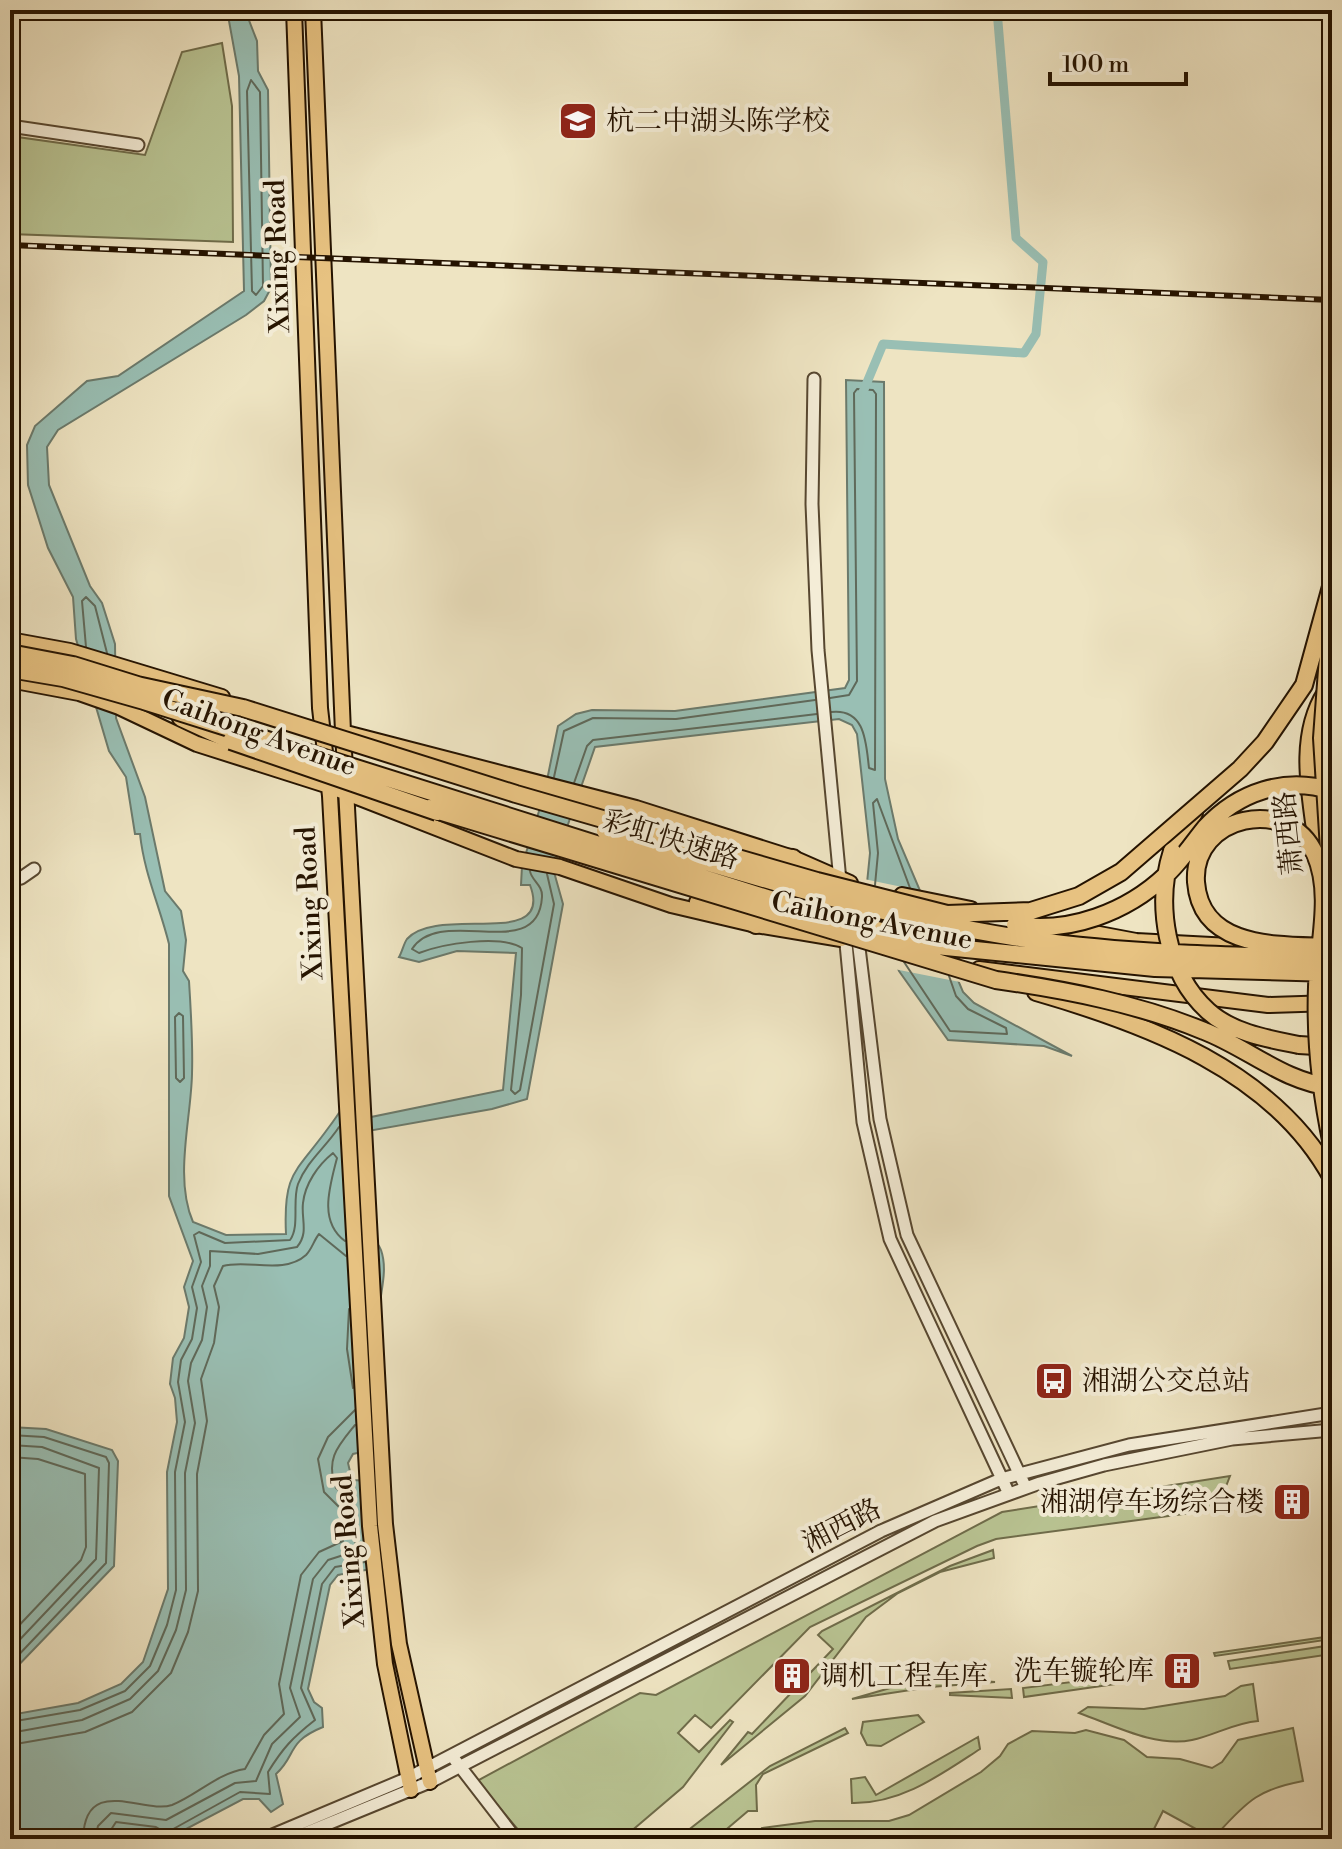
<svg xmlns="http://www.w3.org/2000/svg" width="1342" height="1849" viewBox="0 0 1342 1849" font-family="'Libre Bodoni','Noto Serif SC',serif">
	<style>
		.green { fill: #b9c493; stroke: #6f6c4a; stroke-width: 2 }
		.water { fill: #99bfb4; stroke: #6b7a6c; stroke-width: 2 }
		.pier { fill: #eee4c2 }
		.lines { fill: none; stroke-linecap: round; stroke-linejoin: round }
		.shore { stroke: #5f695a; stroke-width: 2 }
		.canal { stroke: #99bfb4; stroke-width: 9 }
		.minor-casing { stroke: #574730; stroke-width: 15 }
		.major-casing { stroke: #251300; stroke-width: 18 }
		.highway-casing { stroke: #251300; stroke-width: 20 }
		.minor { stroke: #f4edd7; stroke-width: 11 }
		.major { stroke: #e7c281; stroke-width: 14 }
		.highway { stroke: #e7c281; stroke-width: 16 }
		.rail-casing { stroke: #251300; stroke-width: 6 }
		.rail { stroke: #f4edd7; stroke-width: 3; stroke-dasharray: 9; stroke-linecap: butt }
		.highway-bridge-casing { stroke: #251300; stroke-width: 20; stroke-linecap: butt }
		.highway-bridge { stroke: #e7c281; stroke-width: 16 }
		.labels { text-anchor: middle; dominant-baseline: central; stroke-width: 8; stroke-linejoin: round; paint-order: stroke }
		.poi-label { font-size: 28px; fill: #251300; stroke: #f4edd7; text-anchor: start }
		.street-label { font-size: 28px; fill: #251300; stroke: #f4edd7 }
	</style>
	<rect width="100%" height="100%" fill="#eee4c2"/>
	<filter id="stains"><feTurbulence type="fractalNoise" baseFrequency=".0025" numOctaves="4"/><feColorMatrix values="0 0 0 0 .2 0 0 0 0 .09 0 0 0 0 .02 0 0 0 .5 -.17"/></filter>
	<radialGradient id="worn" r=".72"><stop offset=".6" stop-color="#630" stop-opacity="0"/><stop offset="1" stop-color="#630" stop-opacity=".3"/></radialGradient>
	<path class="green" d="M222,43L232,106L233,242L10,234V136L145,155L182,52Z
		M1230,1476L1225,1489L1226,1505L1221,1509L996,1539L977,1546L810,1627L711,1728L695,1715L678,1733L699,1752L730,1720L733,1722L683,1787L622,1839H526L477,1781L640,1693L656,1695L1002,1512Z
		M993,1550L994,1558L940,1572L898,1593L866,1617L805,1696L721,1765L748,1732L752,1734L833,1649L818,1635L822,1631L950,1566Z
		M1332,1636V1639L1215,1656L1214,1653Z
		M1332,1645V1654L1230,1669L1228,1661Z
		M1128,1675L1130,1682L1024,1697L1023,1688Z
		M955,1679L995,1682L930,1687L852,1699L911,1682Z
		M1253,1684L1258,1721C1234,1723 1215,1735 1192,1740C1156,1748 1113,1725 1079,1713L1088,1707L1144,1709L1225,1696L1241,1686Z
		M1011,1689L1012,1698L950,1695V1693Z
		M918,1715L924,1722L881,1746L867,1745L861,1733L863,1722Z
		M845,1728L848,1733L763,1774L756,1785L757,1811H748L715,1839H677L770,1766Z
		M1293,1728L1303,1781C1260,1789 1248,1800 1219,1832L1205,1834L1163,1811L1149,1839H763L762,1828L815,1821H889L909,1815L981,1772L1000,1756L1008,1744L1032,1731L1075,1733L1086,1730L1124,1740L1147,1757L1180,1759L1212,1768L1222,1762L1238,1740Z
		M978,1737L980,1749C940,1775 901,1804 852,1803L851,1779L865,1777L876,1795Z"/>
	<path class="water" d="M227,10H245L257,41L258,71L268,90L271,288L264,301L246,315L58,430L47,447L49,485L90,586L102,603L115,644L116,718L145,797L165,891L181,911L186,940L183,971L189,981C191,1012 193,1043 192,1074C191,1120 174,1178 193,1222L226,1235L286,1234C283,1171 296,1173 329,1127C340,1113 342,1104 359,1097L366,1118L503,1090L516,953L457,951L419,962L399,957C402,952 404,943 407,939C438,904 555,951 530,885H521L522,866L544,795L558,726L576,714L592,710L675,711L845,688L849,680L846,380L884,382L885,779L898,839L963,992L974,1003L1072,1056L1044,1046L948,1040L899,971L866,893L870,853L857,734L852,725L839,719L595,747L558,853L554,872L563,904L527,1099L492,1109L362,1132L347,1194L349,1221C360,1229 376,1237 381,1250C389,1273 378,1297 379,1319C380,1357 389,1394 380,1432L367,1438L362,1452L353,1454L348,1463L352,1480L371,1481L378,1485L379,1492L371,1501L374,1547L384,1550L388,1566L338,1575L330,1585L308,1689L314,1702L322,1708L323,1727C286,1742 297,1755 276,1774L283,1804L271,1812L259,1799H243L171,1837L118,1829L111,1839H10V1715L78,1703L121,1684L143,1662L168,1589L167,1472L177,1422L175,1398L170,1384L173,1358L184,1338L189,1307L184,1287L193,1261L169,1196V944C160,907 144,873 140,834H135L126,777L109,751L76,639L73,597L48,548L28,485L27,445L35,426L87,381L118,376L244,291L239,76Z
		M10,1427L46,1429L112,1450L118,1461L114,1566L10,1674Z"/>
	<path class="pier" d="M864,879L926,892L965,983L894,969L862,892Z"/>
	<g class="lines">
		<path class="shore" d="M251,80L260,92L263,286L256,295L252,291L247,91Z
			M86,647L82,601L86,597L95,606L107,653
			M830,698L849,695L857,681L854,393L857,389L873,390L876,394L875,770L869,768C866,744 866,708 831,712
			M554,777L564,731L593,718L676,719L815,700
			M574,783L587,746L593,740L817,714
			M530,871C531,880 543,885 542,897C538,965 441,904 412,949L419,953C442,944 500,934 522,948L521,995L511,1090L515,1094L520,1090L554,904L547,874
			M875,885L878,853L873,803L877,799L910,888
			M904,962L950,1031L1007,1034L1006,1028L968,1009L956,996L949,976
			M179,1013L183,1016L184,1078L180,1082L176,1078L175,1017Z
			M349,1309L347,1349L353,1388
			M10,1435L44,1437L106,1457L109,1463L106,1563L10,1664
			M10,1445L42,1447L99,1468L96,1559L10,1650
			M10,1457L38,1459L85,1474L86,1547L81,1560L10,1635
			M10,1722L80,1710L125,1691L150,1666L167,1625L176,1590L175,1472L185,1422L178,1382L181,1360L192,1339L197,1308L192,1287L201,1262L194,1235L199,1232L225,1243L290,1240C300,1227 292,1201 298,1184C307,1161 326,1147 339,1127
			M10,1733L82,1720L130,1699L158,1671L176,1630L186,1590L185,1473L195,1423L188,1381L191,1363L202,1340L207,1307L202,1286L210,1266V1251L258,1254L297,1247C309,1233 301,1219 303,1203C305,1184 318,1165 333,1153L337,1158C330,1186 318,1221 345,1241
			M10,1745L85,1732L132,1712L171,1673L188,1632L198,1591L197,1474L207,1421L201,1379L214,1343L219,1307L214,1286L223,1266C247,1259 284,1275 306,1255C312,1249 314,1240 319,1234L346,1256
			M83,1839C85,1773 144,1815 172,1805C197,1795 218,1773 245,1769L264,1735L284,1714L279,1684L301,1575L319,1552L343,1541L341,1509L324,1492L318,1459L328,1437L355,1410
			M95,1839L98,1826L111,1813L166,1820L235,1783L256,1781L272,1744L300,1717L290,1688L313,1579L328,1560L356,1551L352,1501L336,1488C325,1459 338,1446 355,1425
			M105,1839L116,1822L156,1827L166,1833L240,1792L270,1794L268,1772C283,1748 292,1738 315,1720L301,1688L322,1584L335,1567L365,1562"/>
		<path class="canal" d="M863,392L883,344L1024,353L1036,334L1043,262L1016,238L997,10"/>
		<defs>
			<path id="minor" d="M10,126L138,145
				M814,379L812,504L818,650L863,1122L890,1239L1009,1494
				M10,880L21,878L34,869
				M853,899L880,1119L907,1235L1026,1488
				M455,1760L516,1839
				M263,1839L408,1778L881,1531L1001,1479L1129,1445L1332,1413
				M291,1839L430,1782L935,1521L1040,1483L1104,1465L1232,1439L1332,1430"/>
			<path id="major" d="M294,10L320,708L330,796L370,1526L385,1664L411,1790
				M313,10L343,732L385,1524L399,1644L430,1782
				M1331,10L1332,77
				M1330,591L1332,436
				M10,640L70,651L222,697
				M10,680L79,693L119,707L197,744L329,786L516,859L560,867L671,905L756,925L841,939
				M1330,700L1332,731
				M342,732L636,808L793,858L850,883
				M1318,859C1312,804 1294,741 1325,692
				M902,895L971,909
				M1062,927L1136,941L1268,948
				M979,969L1268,1005L1332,1003"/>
			<path id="highway" d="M181,718L231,741
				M458,772L486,775L760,856L793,858
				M1172,851L1194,813
				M698,902L727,909L756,925
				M1036,992C1147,1024 1274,1071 1332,1178
				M1299,1045L1332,1047"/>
		</defs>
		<use href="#minor" class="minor-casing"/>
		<use href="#major" class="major-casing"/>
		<use href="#highway" class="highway-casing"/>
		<use href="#minor" class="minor"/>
		<use href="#major" class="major"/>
		<use href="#highway" class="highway"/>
		<defs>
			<path id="rail" d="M10,245L1332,300"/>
		</defs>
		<use href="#rail" class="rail-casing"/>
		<use href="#rail" class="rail"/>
		<defs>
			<path id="highway-bridge" d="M1330,629L1322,738L1331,881
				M10,653L73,665L147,688
				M10,669L63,678L144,701L808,911L936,946L1155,968L1332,973
				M137,685L243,708L516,794L817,881L947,914L1031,911L1079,896L1121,872L1240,769L1265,742L1304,685L1332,583
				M231,741L437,812
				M429,808L996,980C1066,990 1139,1004 1204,1031C1248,1048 1284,1082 1332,1087
				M605,831C750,876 896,922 1047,942C1141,954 1237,956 1332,958
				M1172,851C1155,904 1166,973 1208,1011C1232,1033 1269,1039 1299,1045
				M1015,925C1069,934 1127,912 1166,875C1181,861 1192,844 1205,828C1238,792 1285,776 1332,791
				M1332,947H1328C1278,945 1201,949 1196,882C1192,815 1289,795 1315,854C1333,894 1318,945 1317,987C1315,1040 1321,1093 1332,1145"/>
		</defs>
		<use href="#highway-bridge" class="highway-bridge-casing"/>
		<use href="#highway-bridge" class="highway-bridge"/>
	</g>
	<defs>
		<symbol id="school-square" viewBox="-11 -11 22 22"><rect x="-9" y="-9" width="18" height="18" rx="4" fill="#8f2418" stroke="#f4edd7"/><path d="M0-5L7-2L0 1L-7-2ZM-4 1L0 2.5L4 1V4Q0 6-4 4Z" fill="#fff"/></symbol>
		<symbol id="bus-square" viewBox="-11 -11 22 22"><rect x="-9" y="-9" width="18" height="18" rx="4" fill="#8f2418" stroke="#f4edd7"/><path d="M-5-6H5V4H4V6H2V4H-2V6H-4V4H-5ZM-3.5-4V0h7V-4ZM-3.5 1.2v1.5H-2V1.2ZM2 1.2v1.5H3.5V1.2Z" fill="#fff"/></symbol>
		<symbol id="building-square" viewBox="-11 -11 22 22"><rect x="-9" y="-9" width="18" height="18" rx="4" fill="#8f2418" stroke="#f4edd7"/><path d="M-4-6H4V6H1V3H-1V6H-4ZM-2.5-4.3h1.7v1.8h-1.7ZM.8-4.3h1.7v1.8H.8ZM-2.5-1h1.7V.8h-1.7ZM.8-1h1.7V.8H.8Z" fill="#fff"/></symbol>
	</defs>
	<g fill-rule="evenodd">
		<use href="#school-square" x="556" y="99" width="44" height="44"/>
		<use href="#bus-square" x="1032" y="1359" width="44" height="44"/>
		<use href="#building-square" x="1270" y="1480" width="44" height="44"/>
		<use href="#building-square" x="1160" y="1649" width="44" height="44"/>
		<use href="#building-square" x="770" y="1654" width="44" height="44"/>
	</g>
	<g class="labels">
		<g class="poi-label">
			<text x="606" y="121">杭二中湖头陈学校</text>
			<text x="1082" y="1381">湘湖公交总站</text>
			<text x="1264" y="1502" text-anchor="end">湘湖停车场综合楼</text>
			<text x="1154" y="1671" text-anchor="end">洗车镟轮库</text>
			<text x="820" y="1676">调机工程车库</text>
		</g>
		<g class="street-label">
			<text transform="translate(278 256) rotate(-92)">Xixing Road</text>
			<text transform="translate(259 733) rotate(20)">Caihong Avenue</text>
			<text transform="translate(1289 833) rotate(-96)">萧西路</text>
			<text transform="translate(671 840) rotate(17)">彩虹快速路</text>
			<text transform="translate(310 903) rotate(-93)">Xixing Road</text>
			<text transform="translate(872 921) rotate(11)">Caihong Avenue</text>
			<text transform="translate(842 1526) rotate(-27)">湘西路</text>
			<text transform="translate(349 1551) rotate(-95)">Xixing Road</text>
		</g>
	</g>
	<rect width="1342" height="1849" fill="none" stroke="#eee4c2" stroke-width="40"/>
	<rect x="12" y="12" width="1318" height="1825" fill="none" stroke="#251300" stroke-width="4"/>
	<rect x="20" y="20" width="1302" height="1809" fill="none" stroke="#251300" stroke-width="2"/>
	<path d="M1050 72v12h136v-12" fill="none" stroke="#251300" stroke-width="4"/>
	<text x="1062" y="72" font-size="24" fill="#251300" stroke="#f4edd7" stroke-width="6" paint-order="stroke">100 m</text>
	<rect width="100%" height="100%" filter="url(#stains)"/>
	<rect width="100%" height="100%" fill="url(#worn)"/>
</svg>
